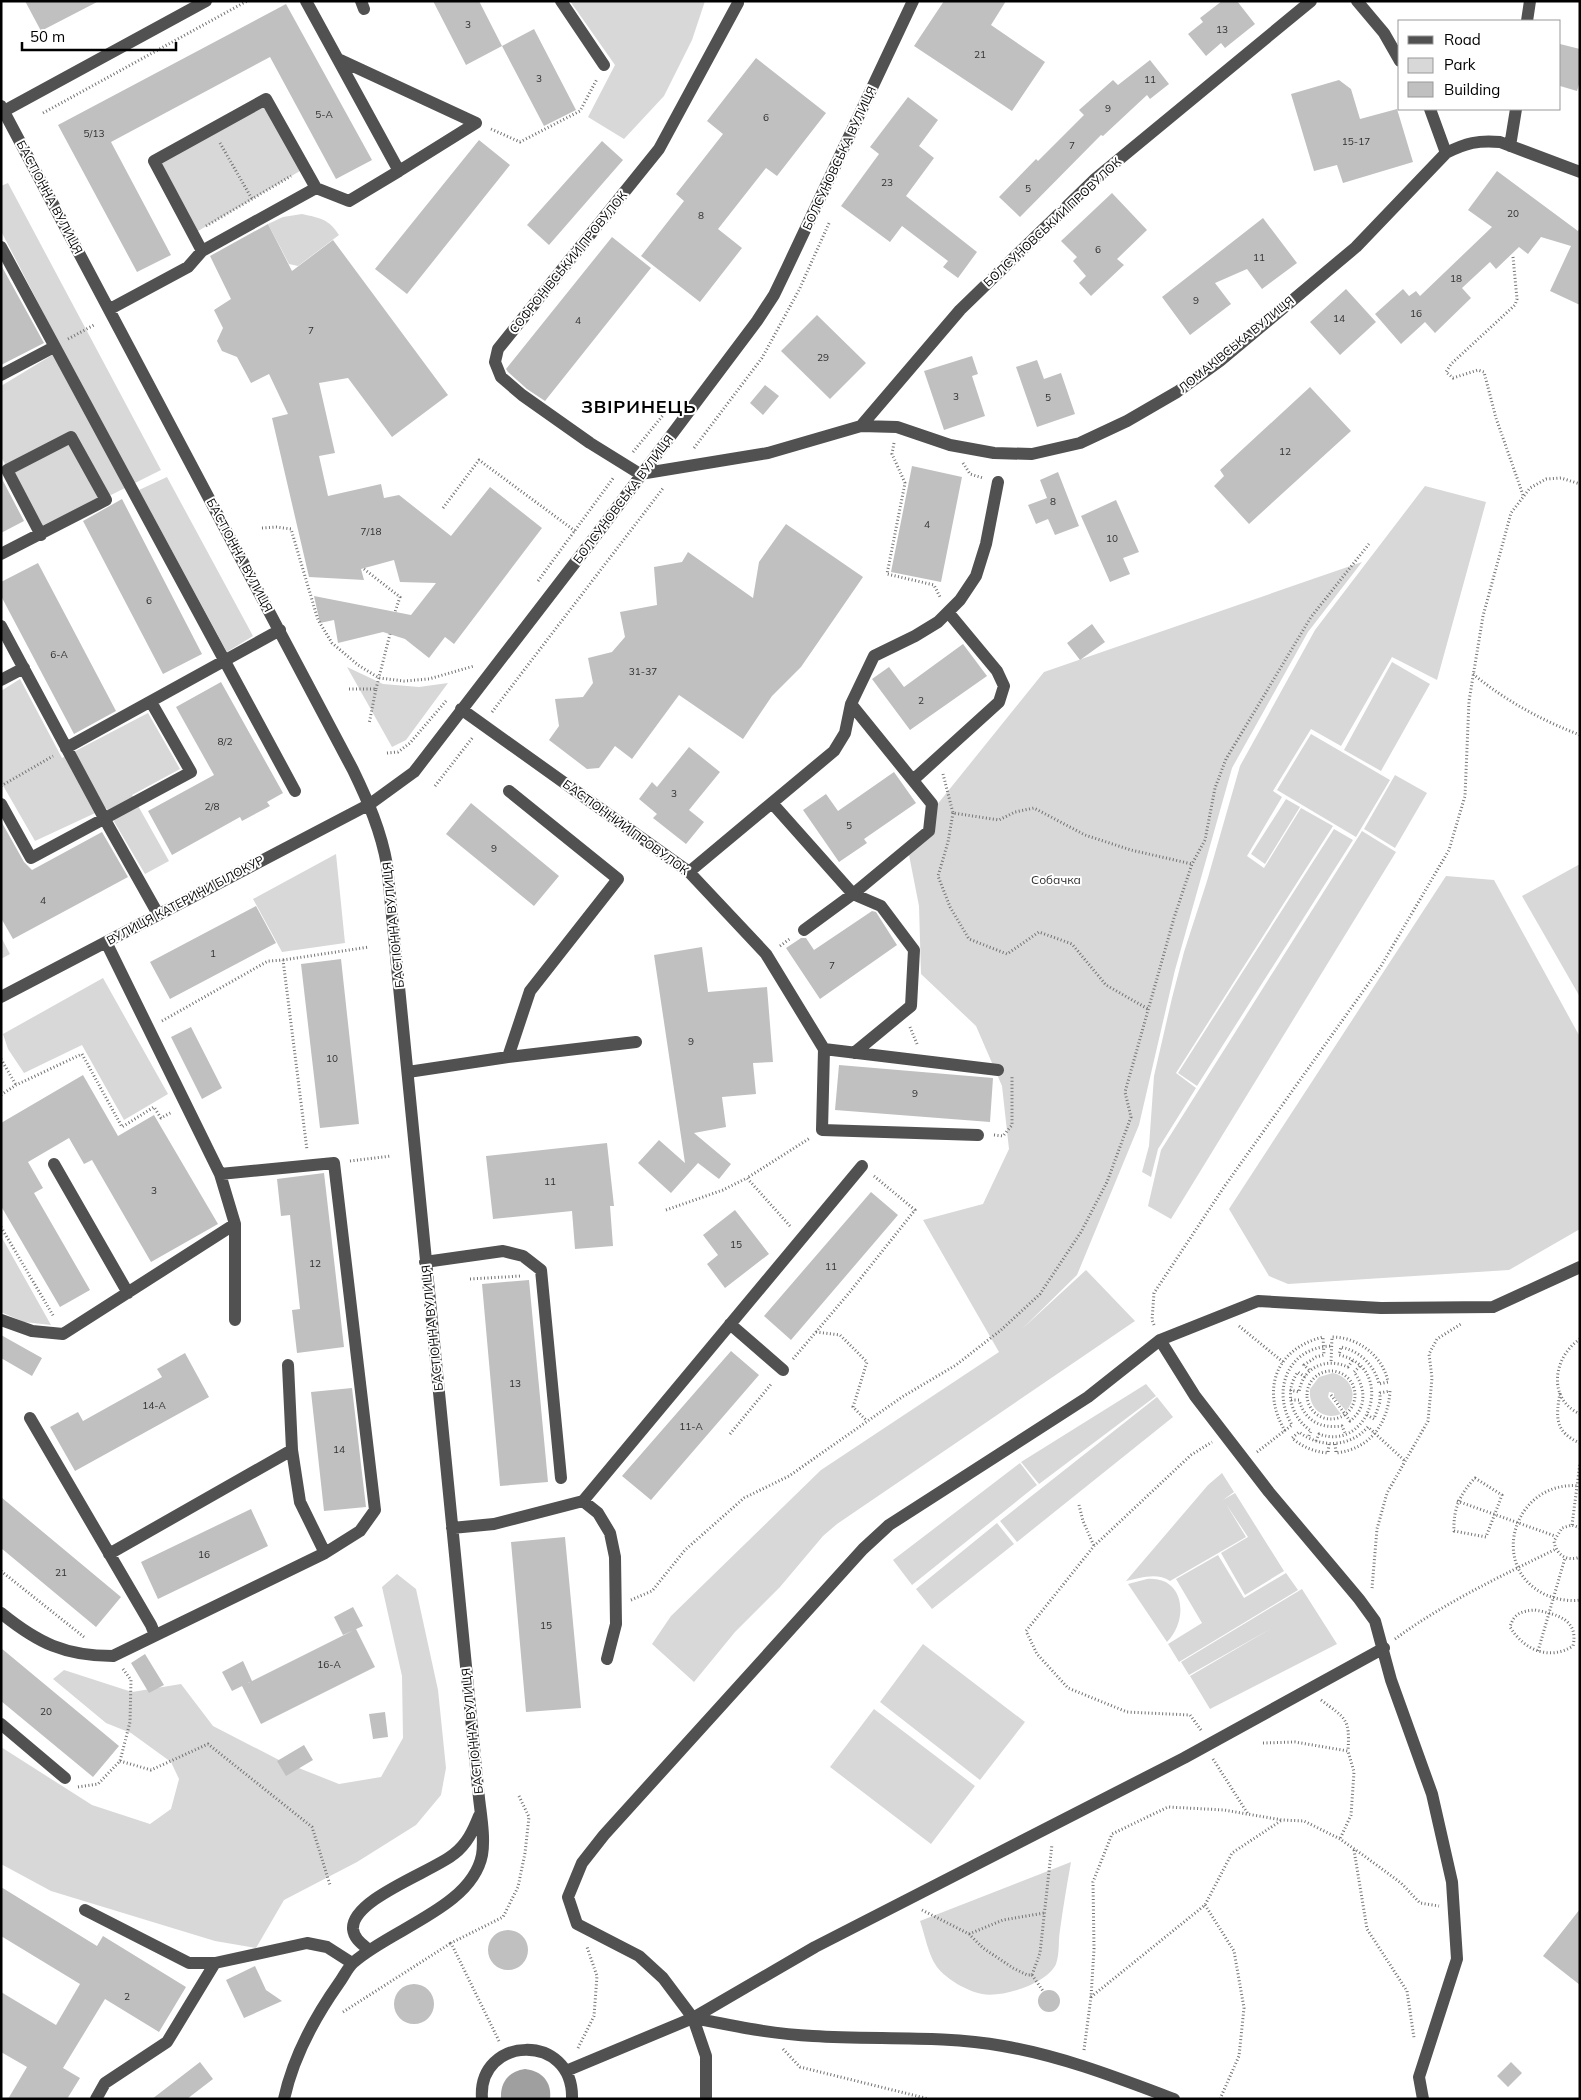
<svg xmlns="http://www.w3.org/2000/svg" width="1581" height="2100" viewBox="0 0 1581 2100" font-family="Mulish,sans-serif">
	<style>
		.green { fill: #d8d8d8 }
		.water { fill: #9f9f9f }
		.building { fill: #c0c0c0 }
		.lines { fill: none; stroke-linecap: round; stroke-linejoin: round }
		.path { stroke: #737373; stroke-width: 3; stroke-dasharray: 1 2.5; stroke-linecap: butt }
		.minor { stroke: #515151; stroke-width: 12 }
		.labels { text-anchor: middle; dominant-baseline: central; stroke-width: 4; stroke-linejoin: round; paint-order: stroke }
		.number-label { font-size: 10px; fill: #303030 }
		.street-label { font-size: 12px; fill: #000; stroke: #fff }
		.park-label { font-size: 12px; fill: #2f2f2f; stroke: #fff }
		.district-label { font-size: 18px; font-weight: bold; letter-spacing: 1px; fill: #000; stroke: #fff }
	</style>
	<rect width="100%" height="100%" fill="#fff"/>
	<path class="green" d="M570,1H705L692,40L664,96L624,139L588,117L615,65Z
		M266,99L305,168L193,234L154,161Z
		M8,183L161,470L43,529L1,457V386L62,349L1,231V186Z
		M302,214C320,218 329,219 339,235L298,266L289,264L268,224L283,217Z
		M167,477L253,636L227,652L139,490Z
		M1425,486L1486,502L1437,680L1392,657L1341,746L1311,729L1273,791L1282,797L1247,856L1264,868L1301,808L1333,826L1176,1073L1196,1088L1158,1149L1151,1177L1142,1172L1149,1146L1154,1076L1172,998L1184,952L1207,881L1240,766L1315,630Z
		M1362,562L1308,632L1232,768L1175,970L1139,1125L1077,1275L1022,1329L1086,1270L1135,1321L837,1524L823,1536L780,1587L735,1632L694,1682L652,1644L671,1616L821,1470L999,1352L923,1220L983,1204L1009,1149L1002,1086L976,1026L921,974L919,906L909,855L936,806L1044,672Z
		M1392,662L1430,684L1381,771L1344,750Z
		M347,667L383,684L419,687L448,683L406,740L392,747Z
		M20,679L62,758L148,713L180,769L132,795L169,861L145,874L106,808L35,841L1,782V691Z
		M1311,734L1390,780L1356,837L1277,790Z
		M1395,775L1427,793L1395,848L1364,829Z
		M1286,799L1300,807L1265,864L1251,854Z
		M1334,829L1353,840L1197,1086L1178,1073Z
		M1362,831L1396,852L1171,1219L1148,1206L1161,1150Z
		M336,854L345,943L282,952L253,899Z
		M1580,864V997L1522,896Z
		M1446,876L1494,880L1580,1037V1229L1509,1270L1288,1284L1269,1276L1229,1209Z
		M1,937L10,954L1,959Z
		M103,978L168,1094L124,1120L82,1045L24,1073L8,1049L3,1034Z
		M1,1236L51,1325L24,1322L1,1312Z
		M1333,1373C1352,1377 1359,1397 1346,1411L1334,1397V1393L1329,1392L1328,1397L1341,1414C1323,1421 1308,1408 1310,1389L1319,1377Z
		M1146,1384L1156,1396L1039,1484L1021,1462Z
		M1157,1397L1173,1417L1017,1542L1000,1521Z
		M1020,1463L1037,1485L912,1585L893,1560Z
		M1222,1473L1234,1492L1223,1500L1235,1493L1284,1571L1245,1595L1221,1553L1248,1537L1226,1504L1246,1537L1170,1581C1157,1572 1140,1578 1126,1581L1208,1485Z
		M997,1523L1014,1544L932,1609L916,1589Z
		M1218,1555L1244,1598L1286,1573L1298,1590L1179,1662L1168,1644L1202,1623L1176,1579Z
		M397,1574L416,1589L438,1690L446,1768L441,1795L416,1825L357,1862L284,1900L256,1948L215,1941L51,1891L1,1864V1747L92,1805L150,1824L171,1809L179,1779L171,1762L131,1733L106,1723L53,1679L64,1670L132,1692L181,1684L213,1726L281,1761L339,1784L381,1777L403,1738L402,1676L382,1587Z
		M1147,1579C1185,1576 1189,1620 1167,1642L1128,1584Z
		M1302,1589L1337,1644L1210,1709L1190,1676L1272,1628L1189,1675L1181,1662Z
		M923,1644L1025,1722L980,1780L880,1702Z
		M874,1709L975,1786L931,1844L830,1767Z
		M1071,1862C1067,1885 1063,1907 1060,1930C1058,1941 1060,1953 1056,1964C1047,1984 1002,1998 982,1994C967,1991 946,1979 937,1967C928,1955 925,1935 920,1921Z"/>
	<path class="water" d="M525,2069C542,2071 552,2082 550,2099H501C500,2082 509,2071 525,2069Z"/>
	<path class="building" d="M25,1H99L41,31Z
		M433,1H479L502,46L466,65Z
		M944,1H1006L991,25L1045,62L1012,111L914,46Z
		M1222,1H1237L1255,24L1225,48L1221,43L1206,56L1188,34L1203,22L1200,18Z
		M286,4L372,160L336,179L270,57L111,142L171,255L137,272L58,125Z
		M534,29L576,110L544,126L502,46Z
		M1560,44L1580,49V81L1577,91L1560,86Z
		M756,58L826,113L777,176L766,168L718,229L742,248L700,302L641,256L684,201L676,194L723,134L707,121Z
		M1150,60L1169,84L1150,99L1147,95L1103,136L1101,135L1020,217L999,197L1036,159L1038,161L1084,115L1079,110L1113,80L1118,85Z
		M1339,80L1351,89L1360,119L1397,109L1413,162L1343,183L1337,165L1314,171L1291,94Z
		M908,97L938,120L919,146L934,158L906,196L977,252L958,278L943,267L948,261L902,226L890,242L841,206L879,154L870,147Z
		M479,140L510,165L407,294L375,269Z
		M602,141L623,160L549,245L527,225Z
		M1497,171L1578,231L1580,227V305L1550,291L1571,246L1541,237L1528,254L1519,247L1496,269L1490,262L1462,288L1471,298L1435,333L1425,322L1401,344L1375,314L1403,289L1409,296L1416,291L1420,296L1492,227L1468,210Z
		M1112,193L1147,230L1117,259L1124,265L1091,296L1079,283L1086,276L1073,261L1077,257L1061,241Z
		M1263,218L1297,263L1262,289L1247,269L1215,283L1231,304L1190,335L1162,297Z
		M268,224L292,271L333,240L448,395L392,437L348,378L319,383L335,453L319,456L328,496L381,484L384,498L399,495L451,536L490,487L542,528L454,644L445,637L429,658L405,639L383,632L338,643L334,620L320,623L314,596L411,615L436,583L400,582L394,560L361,569L364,580L309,577L272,418L288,414L269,374L251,383L237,357L222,351L217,341L223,328L214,310L231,299L210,256Z
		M612,237L651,268L545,401L527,389L508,372L506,369Z
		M1,265L44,343L1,365Z
		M1346,289L1376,322L1340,355L1310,322Z
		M817,315L866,363L830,399L781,351Z
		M972,356L978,374L972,376L985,416L944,430L924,371Z
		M1037,360L1044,379L1061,373L1075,414L1037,427L1016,367Z
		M765,385L779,396L763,415L750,403Z
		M1310,387L1351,431L1249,524L1214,486L1224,476L1220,470Z
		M912,466L962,477L941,582L891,572Z
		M1058,472L1079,526L1055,535L1048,519L1036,524L1028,505L1047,498L1040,480Z
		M1,477L24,521L1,533Z
		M122,499L202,654L163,674L83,521Z
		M1116,500L1139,552L1123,558L1130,574L1110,582L1081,516Z
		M786,524L863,577L801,667L772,696L743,739L679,695L632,759L615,746L599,768L587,769L549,740L559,726L555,699L583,697L593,683L588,658L612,652L625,637L620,612L657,605L654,567L682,562L688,552L753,598L759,562Z
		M38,563L116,711L74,734L1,596V582Z
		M1092,624L1105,642L1080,660L1067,643Z
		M963,644L987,676L910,730L872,679L889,667L904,687Z
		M221,682L283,793L267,802L270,806L242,821L240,817L172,855L148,811L214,775L176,707Z
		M689,747L720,772L689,810L704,822L686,844L653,818L657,814L639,799L652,782L657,787Z
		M894,772L916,803L864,839L867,843L839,862L803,810L826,794L838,811Z
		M471,803L559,876L534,906L446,834Z
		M1,821L24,862L32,870L102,832L128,877L13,939L1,918Z
		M256,906L276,943L170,999L150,962Z
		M872,911L876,912L897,945L820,999L786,948L801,938H806L814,950Z
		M702,947L708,992L767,987L773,1062L753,1063L756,1094L722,1097L726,1127L694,1133L731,1164L719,1179L698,1163L671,1193L638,1163L659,1140L685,1163L654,955Z
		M341,959L359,1124L320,1128L301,964Z
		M191,1027L222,1088L202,1099L171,1037Z
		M839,1065L993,1078L990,1122L835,1110Z
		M83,1075L118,1136L154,1115L218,1224L151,1262L92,1160L84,1164L69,1138L28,1162L43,1188L34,1193L90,1290L60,1307L1,1206V1123Z
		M607,1143L614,1206H610L613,1246L575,1249L572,1211L493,1219L486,1156Z
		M324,1173L344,1347L297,1353L292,1310L300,1309L290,1215L281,1216L277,1179Z
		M871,1192L898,1215L791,1340L764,1316Z
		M735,1210L769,1254L725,1288L707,1264L718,1255L703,1235Z
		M529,1280L548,1482L500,1486L482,1284Z
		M1,1335L42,1358L32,1376L1,1358Z
		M731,1351L759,1375L651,1500L622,1476Z
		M185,1353L209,1397L75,1471L50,1427L78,1412L83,1421L162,1377L157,1369Z
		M352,1388L366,1507L324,1511L311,1392Z
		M1,1497L121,1597L96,1627L1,1548Z
		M251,1509L268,1546L158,1599L141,1562Z
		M565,1537L581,1708L526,1712L511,1542Z
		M353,1607L363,1626L343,1635L334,1617Z
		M356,1629L375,1667L261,1724L242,1686Z
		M1,1648L119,1746L93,1777L1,1701Z
		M145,1654L164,1685L149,1693L131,1663Z
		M243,1661L252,1681L232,1691L222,1672Z
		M385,1712L388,1737L373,1739L369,1714Z
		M304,1745L313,1760L286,1776L277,1761Z
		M1,1887L97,1946L103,1936L186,1987L159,2032L105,1999L63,2068L80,2078L67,2099H8L27,2067L1,2052V1992L56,2025L80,1984L1,1936Z
		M1580,1909V1985L1543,1956Z
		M488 1950a20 20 0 1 1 40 0a20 20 0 1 1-40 0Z
		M255,1966L266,1990L282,2001L244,2018L226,1980Z
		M394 2004a20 20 0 1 1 40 0a20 20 0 1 1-40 0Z
		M1038 2001a11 11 0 1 1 22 0a11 11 0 1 1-22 0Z
		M200,2062L213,2079L187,2099H152Z
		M1511,2062L1522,2073L1508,2087L1497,2076Z"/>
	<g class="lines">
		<path class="path" d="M43,113L247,1
			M491,129L520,142L580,111L597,79
			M220,143L252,199
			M206,226L291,176
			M1513,257L1517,299L1515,305L1451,364L1446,372L1453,378L1478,370L1484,372L1496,418L1523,495
			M68,339L94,325
			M894,443L892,454L905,483L887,574L934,585L940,597
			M694,448L762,358L799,290L830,221
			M633,452L664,414
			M963,463L970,474L983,478
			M443,508L479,460L575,531
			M262,528L276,527L291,529L318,620L332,643L358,665L379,678L404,681L429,679L474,666
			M364,569L400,597L395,612
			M538,581L614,477
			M1473,674C1506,701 1541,720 1580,735
			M349,689H376L369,724
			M376,689L390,634
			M492,712L664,487
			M387,753L398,752L410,743L446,701
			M943,774L953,813L999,820L1015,812L1034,808L1085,835L1131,850L1192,864
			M1,786L53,756
			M435,786L473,737
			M953,813L948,842L938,876L950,907L969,939L1007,954L1039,932L1072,944L1106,985L1148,1009
			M780,946L791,938
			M283,960L369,947
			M162,1021L268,961L283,960L307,1150
			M910,1027L917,1044
			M1,1059L16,1085
			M1,1095L16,1085L82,1054L122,1127L154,1107L161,1118L172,1112
			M994,1135L1003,1136L1012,1125V1077
			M350,1161L391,1156
			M666,1210L723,1190L747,1178
			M790,1226L747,1178L810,1138
			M1,1227L54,1317
			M470,1279L521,1276
			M1154,1325L1152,1320L1154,1293L1224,1187L1381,966L1449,850L1465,796L1469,701L1483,616L1511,513L1530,488L1546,479L1561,478L1580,484
			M1239,1326L1283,1362
			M816,1332L840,1335L867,1362L853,1407L867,1421
			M1580,1339C1553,1357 1547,1399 1580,1414
			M793,1359L849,1293L915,1210L874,1176
			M1307 1395a24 24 0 1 1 48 0a24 24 0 1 1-48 0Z
			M1305,1377L1298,1372C1283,1392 1292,1418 1311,1431L1308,1438
			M1290,1390L1299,1392C1303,1367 1326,1357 1348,1367L1353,1360
			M1560,1393C1556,1416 1554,1432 1580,1443
			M1331,1395L1350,1421C1367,1408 1366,1388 1354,1372L1360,1366
			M1291,1400H1299C1305,1421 1321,1429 1342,1426L1345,1433
			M1285,1431C1261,1390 1275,1349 1323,1337L1324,1355L1316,1357L1304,1365L1310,1371
			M730,1434L772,1383
			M1316,1441L1319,1434C1370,1453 1397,1367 1339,1355L1341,1347C1360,1351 1375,1366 1379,1384L1388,1382C1383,1356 1358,1337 1332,1337L1331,1363
			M1329,1444L1328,1453C1315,1452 1302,1447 1292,1438L1299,1432C1320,1448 1349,1448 1368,1427L1405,1461
			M1335,1444L1336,1453C1370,1449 1388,1424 1390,1391L1380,1393V1402L1374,1419L1367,1415
			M1257,1452L1292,1425C1271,1390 1288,1347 1332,1346
			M1475,1478L1502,1495L1486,1537L1454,1531C1453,1509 1460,1494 1475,1478Z
			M1580,1486C1515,1479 1486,1567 1546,1595C1556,1599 1570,1602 1580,1600
			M1457,1501L1555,1536
			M1079,1505L1083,1521L1094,1546
			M1572,1525L1580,1463
			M1580,1528L1572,1525L1562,1528L1554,1541C1556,1555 1567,1562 1580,1557
			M1,1571L84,1637
			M1372,1588L1377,1529L1387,1493L1428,1421L1432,1378L1429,1354L1437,1339L1461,1324
			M631,1600L652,1591L685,1550L744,1498L789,1476L902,1397L956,1365L1001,1330L1040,1294L1081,1232L1107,1182L1131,1117L1125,1092L1174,918L1192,864L1205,840L1215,788L1226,759L1311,617L1369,544
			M1535,1610C1556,1614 1579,1619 1573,1646C1549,1661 1524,1650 1510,1627C1514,1613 1522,1611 1535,1610Z
			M1395,1639C1444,1603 1501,1576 1556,1549
			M1538,1651L1565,1558
			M1321,1700C1346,1719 1350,1718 1348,1751
			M1201,1730L1190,1715L1127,1712L1068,1688L1037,1654L1026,1631L1094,1546L1191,1455L1212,1442
			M1263,1743L1295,1742L1348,1751L1354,1772L1351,1815L1340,1839
			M1213,1759L1248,1814
			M120,1761L151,1770L208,1744L312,1827L330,1885
			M78,1787L98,1784L120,1761L130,1722L131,1680L123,1669
			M1354,1850L1367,1929L1407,1991L1414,2038
			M1205,1905L1234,1951L1244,2008L1239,2056L1220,2099
			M922,1910L969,1934L983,1948L1013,1968L1027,1975H1032L1040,1953L1052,1844
			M969,1934L1003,1920L1044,1913
			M1032,1975L1043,1991
			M1091,1997L1205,1905L1232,1853L1282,1820
			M343,2012L451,1943
			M499,2041L451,1943L503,1917L518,1887L525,1853L529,1817L518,1794
			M578,2048L594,2016L597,1976L587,1947
			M783,2049L800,2067L929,2099
			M1084,2050L1091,1997L1094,1949L1093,1882L1112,1834L1168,1807L1224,1810L1282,1820L1304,1821L1340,1839L1363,1855L1401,1883L1420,1903L1439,1906"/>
		<path class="minor" d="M306,1L399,171L349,201L316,188
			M361,1L364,9
			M561,1L604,65
			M1357,1L1384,33L1400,61
			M738,3L659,149L498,349L495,362L501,377L522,395L590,443L640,474L768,453L861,426L897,427L950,445L994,453L1032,454L1080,443L1127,421L1177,392L1220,361L1356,247L1446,153C1466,143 1478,140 1500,142L1580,172
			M1527,21L1530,1
			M338,59L476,123L399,171
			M1,106L353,770C368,801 381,831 387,865L479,1798C481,1816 485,1838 482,1855C472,1907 391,1929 354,1962C348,1967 344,1976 339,1983C315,2017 293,2058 284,2099
			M1430,109L1446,153
			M4,111L206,1
			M1510,146L1516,109
			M1,247L295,791
			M110,309L188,267L202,251L316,188L266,99L154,161L202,251
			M1,375L54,347
			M861,426L960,310L1094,180L1311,1
			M1,554L106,500L71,437L7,470L41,535
			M1,626L104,818L158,914
			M1,680L24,668
			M461,709L689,872L766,954L824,1049L822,1130L978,1135
			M66,748L280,630
			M913,780L999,702L1004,686L997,671L948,612
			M772,803L853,894L881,906L914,950L911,1006L854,1053
			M1,804L31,858L191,772L151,702
			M689,872L834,751L845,733L851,704L874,656L915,636L938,622L960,600L976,576L986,544L998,482
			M804,930L853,894L929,831L932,804L851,704
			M106,942L220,1174L235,1224V1320
			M1,997L370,804L414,772L594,538L757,321L774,295L787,268L913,1
			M824,1049L998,1070
			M508,1057L530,991L618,879L509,791
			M408,1072L508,1057L636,1042
			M54,1164L128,1293
			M425,1262L503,1251L523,1256L541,1270L561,1478
			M1,1320L32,1331L63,1334L235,1224
			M730,1324L783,1370
			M1160,1340L1258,1301L1381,1308L1493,1307L1580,1267
			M288,1365L292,1450L300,1502L325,1553
			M30,1418L151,1625L155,1635
			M583,1501L598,1513L610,1533L615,1557L616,1624L607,1659
			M452,1528L494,1524L583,1501L862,1166
			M109,1554L292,1450
			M1,1613C38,1643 65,1656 113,1656L325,1553L360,1531L375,1510L334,1163L220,1174
			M1,1724L65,1778
			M85,1910L189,1963H215L307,1943L327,1947L352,1963
			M369,1950C362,1944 354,1939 353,1929C351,1899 434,1871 454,1854C467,1844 473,1831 479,1816
			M693,2018C733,2026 772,2034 813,2036C876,2040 941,2035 1003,2046C1062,2056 1118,2078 1174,2099
			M566,2071L693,2018L815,1947L1184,1758L1384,1648
			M96,2099L105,2083L167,2042L215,1963
			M482,2099C477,2035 574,2032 572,2099
			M706,2099V2056L693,2018L663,1978L639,1956L577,1924L568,1897L582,1863L604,1835L863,1549L889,1525L1088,1397L1160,1340L1195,1396L1269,1492L1359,1599L1375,1621L1391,1680L1432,1794L1452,1882L1457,1959L1419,2077L1423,2099"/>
	</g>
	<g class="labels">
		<g class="number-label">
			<text x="468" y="24">3</text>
			<text x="1222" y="29">13</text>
			<text x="980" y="54">21</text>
			<text x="539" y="78">3</text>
			<text x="1150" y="79">11</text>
			<text x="1108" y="108">9</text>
			<text x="324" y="114">5-А</text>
			<text x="766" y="117">6</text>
			<text x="94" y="133">5/13</text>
			<text x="1356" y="141">15-17</text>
			<text x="1072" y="145">7</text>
			<text x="887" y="182">23</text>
			<text x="1028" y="188">5</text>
			<text x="1513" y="213">20</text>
			<text x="701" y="215">8</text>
			<text x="1098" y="249">6</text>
			<text x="1259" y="257">11</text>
			<text x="1456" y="278">18</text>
			<text x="1196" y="300">9</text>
			<text x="1416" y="313">16</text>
			<text x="1339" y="318">14</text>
			<text x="578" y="320">4</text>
			<text x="311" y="330">7</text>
			<text x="823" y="357">29</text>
			<text x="956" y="396">3</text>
			<text x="1048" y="397">5</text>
			<text x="1285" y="451">12</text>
			<text x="1053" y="501">8</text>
			<text x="927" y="524">4</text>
			<text x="371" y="531">7/18</text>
			<text x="1112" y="538">10</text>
			<text x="149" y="600">6</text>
			<text x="59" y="654">6-А</text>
			<text x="643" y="671">31-37</text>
			<text x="921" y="700">2</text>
			<text x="225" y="741">8/2</text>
			<text x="674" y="793">3</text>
			<text x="212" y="806">2/8</text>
			<text x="849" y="825">5</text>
			<text x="494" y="848">9</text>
			<text x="43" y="900">4</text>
			<text x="213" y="953">1</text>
			<text x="832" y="965">7</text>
			<text x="691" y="1041">9</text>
			<text x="332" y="1058">10</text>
			<text x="915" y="1093">9</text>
			<text x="550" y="1181">11</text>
			<text x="154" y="1190">3</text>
			<text x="736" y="1244">15</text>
			<text x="315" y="1263">12</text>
			<text x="831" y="1266">11</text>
			<text x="515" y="1383">13</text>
			<text x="154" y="1405">14-А</text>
			<text x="691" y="1426">11-А</text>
			<text x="339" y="1449">14</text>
			<text x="204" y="1554">16</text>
			<text x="61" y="1572">21</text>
			<text x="546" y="1625">15</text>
			<text x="329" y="1664">16-А</text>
			<text x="46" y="1711">20</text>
			<text x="127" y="1996">2</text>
		</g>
		<g class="street-label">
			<text transform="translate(839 158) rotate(-65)">БОЛСУНОВСЬКА ВУЛИЦЯ</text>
			<text transform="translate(50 197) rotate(62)">БАСТІОННА ВУЛИЦЯ</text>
			<text transform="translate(1052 222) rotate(-43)">БОЛСУНОВСЬКИЙ ПРОВУЛОК</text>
			<text transform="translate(568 262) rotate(-51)">СОФРОНІВСЬКИЙ ПРОВУЛОК</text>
			<text transform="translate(1236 344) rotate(-39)">ЛОМАКІВСЬКА ВУЛИЦЯ</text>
			<text transform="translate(623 499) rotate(-53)">БОЛСУНОВСЬКА ВУЛИЦЯ</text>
			<text transform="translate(240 555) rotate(62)">БАСТІОННА ВУЛИЦЯ</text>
			<text transform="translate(626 827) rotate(36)">БАСТІОННИЙ ПРОВУЛОК</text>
			<text transform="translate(185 900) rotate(-28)">ВУЛИЦЯ КАТЕРИНИ БІЛОКУР</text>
			<text transform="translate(393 925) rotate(-96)">БАСТІОННА ВУЛИЦЯ</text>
			<text transform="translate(432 1328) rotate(-96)">БАСТІОННА ВУЛИЦЯ</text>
			<text transform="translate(472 1731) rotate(-96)">БАСТІОННА ВУЛИЦЯ</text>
		</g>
		<g class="park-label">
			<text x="1056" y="879">Собачка</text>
		</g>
		<g class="district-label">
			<text x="639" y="406">ЗВІРИНЕЦЬ</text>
		</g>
	</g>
	<rect width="1581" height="2100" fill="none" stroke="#000000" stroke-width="5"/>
	<rect x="1398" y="20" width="162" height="90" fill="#ffffff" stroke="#999999"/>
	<rect x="1408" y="36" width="25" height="8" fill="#515151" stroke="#999999"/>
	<text x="1444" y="45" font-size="15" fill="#000000">Road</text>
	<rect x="1408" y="58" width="25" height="15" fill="#d8d8d8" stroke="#999999"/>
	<text x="1444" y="70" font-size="15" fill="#000000">Park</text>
	<rect x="1408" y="82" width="25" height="15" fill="#c0c0c0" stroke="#999999"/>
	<text x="1444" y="95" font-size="15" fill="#000000">Building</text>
	<path d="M22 42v8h154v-8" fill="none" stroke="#000000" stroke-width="2.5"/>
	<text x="30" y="42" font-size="15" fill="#000000" stroke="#ffffff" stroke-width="4" paint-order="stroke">50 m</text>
</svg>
